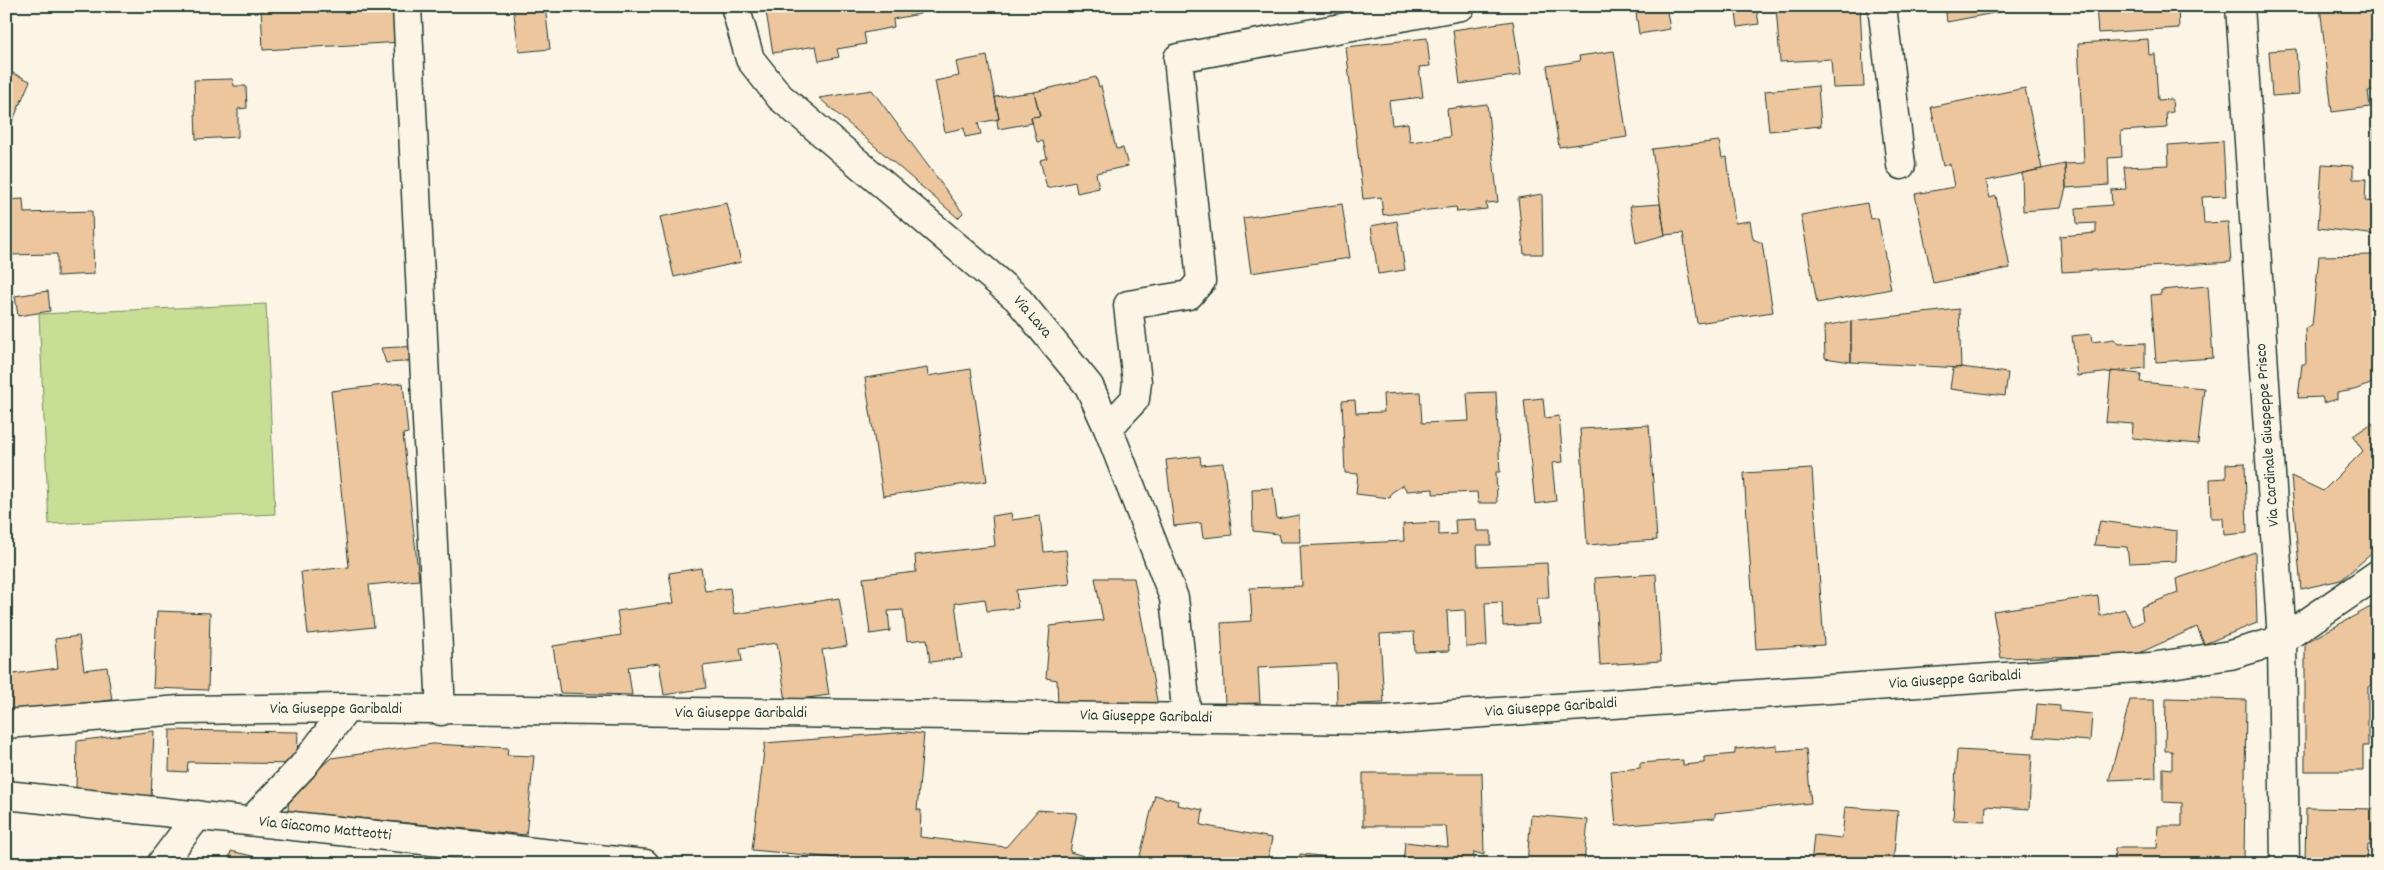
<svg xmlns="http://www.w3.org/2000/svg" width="2384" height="870" viewBox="0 0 2384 870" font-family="Dekko,sans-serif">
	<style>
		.green { fill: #c7de94; stroke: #738e64 }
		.building { fill: #edc69d; stroke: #1f3d34 }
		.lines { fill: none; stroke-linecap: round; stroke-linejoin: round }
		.minor-casing { stroke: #1f3d34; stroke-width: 31 }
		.tertiary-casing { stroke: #1f3d34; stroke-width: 31 }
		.minor { stroke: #fcf5e5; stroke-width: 28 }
		.tertiary { stroke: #fcf5e5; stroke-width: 28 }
		.labels { text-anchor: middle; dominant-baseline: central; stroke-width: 5; stroke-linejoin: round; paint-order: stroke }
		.street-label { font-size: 16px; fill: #1f3d34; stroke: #fcf5e5 }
	</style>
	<rect width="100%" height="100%" fill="#fcf5e5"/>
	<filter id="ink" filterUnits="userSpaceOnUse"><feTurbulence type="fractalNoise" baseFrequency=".02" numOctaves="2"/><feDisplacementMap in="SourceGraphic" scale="10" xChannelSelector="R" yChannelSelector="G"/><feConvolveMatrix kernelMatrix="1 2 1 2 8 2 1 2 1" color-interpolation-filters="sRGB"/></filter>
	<g filter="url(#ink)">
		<path class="green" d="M266,304L275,514L49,524L39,314Z"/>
		<path class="building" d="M261,6H400L402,42L263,50Z
			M513,6H545L550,49L519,52Z
			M765,6H919L920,14L893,19L894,27L864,33L866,44L837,49L839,57L819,61L816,46L773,53Z
			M1635,6H1666L1670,29L1639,34Z
			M1735,6H1756L1759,24L1738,27Z
			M1776,6H1860L1864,87L1833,88L1831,59L1780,62Z
			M1945,6H2015V9L1947,22Z
			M2096,6H2178L2179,28L2098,33Z
			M2320,6H2378V30L2375,31L2378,90L2368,91L2370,107L2332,112Z
			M1513,21L1521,75L1460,84L1453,30Z
			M1427,38L1430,66L1419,67L1423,97L1389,101L1392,125L1408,123L1410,142L1450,137L1447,109L1487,104L1498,202L1486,203L1487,209L1457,212L1456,207L1383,215L1381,197L1363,199L1346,47Z
			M2148,39L2149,55L2155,54L2158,100L2172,99L2173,112L2166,113L2167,128L2121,131L2122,157L2108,158L2109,185L2066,188L2065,164L2084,163L2078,43Z
			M2296,49L2299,94L2272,96L2269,51Z
			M1614,51L1627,137L1559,147L1547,66L1580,61L1579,56Z
			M987,56L999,119L978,123L981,134L965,137L964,128L945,132L935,81L959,76L956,62Z
			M6,70L30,81L10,127L6,125Z
			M1096,77L1099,87L1101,86L1116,149L1123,148L1128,166L1096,173L1099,188L1077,193L1075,182L1047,188L1040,160L1047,158L1043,141L1037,142L1031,117L1040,116L1034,92Z
			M233,79L234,86H246L247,108L238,109V137L196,139L194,80Z
			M1818,86L1821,126L1769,131L1765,91Z
			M2025,88L2042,169L1986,181L1990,198L1996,196L2010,268L1933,283L1915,194L1954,187L1950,164L1943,166L1931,107Z
			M872,90L963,213L958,218L819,98Z
			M1034,92L1040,116L1031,117L1032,123L998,129L997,119H999L995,97Z
			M2375,122H2378V140L2374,139Z
			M1719,141L1722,158L1727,157L1735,223L1750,221L1753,239L1762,243L1773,312L1697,323L1683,233L1665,235L1652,149Z
			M2223,141L2226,196L2202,197L2204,223L2228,222L2231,262L2062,272L2060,236L2096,233V223L2077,224L2076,208L2112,205L2111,190L2126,189L2124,167L2169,165L2168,145Z
			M2065,164L2066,188L2061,208L2023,211L2022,173Z
			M2322,164L2353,166V179H2366L2365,201L2378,202V235L2318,228Z
			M1542,194L1543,254H1524L1518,198Z
			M23,199L24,213L92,211L94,274L57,276V254L6,255V200Z
			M727,203L741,262L674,277L660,217Z
			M1867,203L1870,219L1878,218L1891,289L1817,303L1801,215Z
			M1342,204L1350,258L1251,273L1243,218Z
			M1660,204L1665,235L1636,243L1630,206Z
			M1397,221L1405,270L1378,274L1371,226Z
			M2374,255L2375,279H2378V365H2373V383L2354,390L2337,393V399L2324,403L2322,397L2298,398L2302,364H2306L2305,328L2312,326L2319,256Z
			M2208,286L2213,358L2156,362L2151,295L2161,294V290Z
			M48,291L50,311L18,316L15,296Z
			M1959,309L1961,368L1851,362V321Z
			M1851,321V362L1825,358L1824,326Z
			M2091,334L2092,342L2114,339L2118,344L2145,343V368L2077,376L2072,336Z
			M419,346L420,361L386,363L381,348Z
			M1961,367L2008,373L2005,396L1950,389L1953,368Z
			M927,368L928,376L971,369L987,481L883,496L865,378Z
			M2111,371L2141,374L2140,382L2204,388L2198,444L2132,438L2133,424L2106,422Z
			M403,383L408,433L403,434L419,580L369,585L374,627L308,634L301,572L349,567L331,391Z
			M1420,392L1422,423L1469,421L1467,393L1496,392L1500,472H1496L1497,503H1478L1477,492L1433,494V489L1407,491L1403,485L1391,493L1390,498L1356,494L1358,474L1345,473L1342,401L1355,400L1356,413L1384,412L1383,394Z
			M1543,398L1545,418L1559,416L1563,462L1552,463L1556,501L1535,504L1524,400Z
			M2372,423L2378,430V548L2341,580L2301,589L2291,476L2323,491L2363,451L2353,436Z
			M1649,425L1657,540L1587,545L1580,429Z
			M1200,456L1201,465L1223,463L1232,535L1203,538L1201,523L1174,526L1166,460Z
			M2245,463L2247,533L2224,535L2223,518H2211L2210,479L2226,478V464Z
			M1812,469L1824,645L1756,649L1744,473Z
			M1273,488L1277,519L1299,515L1300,542H1280L1278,534L1253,531L1252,489Z
			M1011,513L1012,520L1040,516L1044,552L1066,550L1070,584L1016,590L1018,608L987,611L985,599L955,603L962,658L930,662L927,639L907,641L903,610L888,611L890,631L870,634L863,578L916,572L915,555L995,546L992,516Z
			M1476,519L1477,531H1491V545H1477L1478,566L1547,563L1549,598H1537L1539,624L1503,626L1502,602L1485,603L1487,646L1466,647L1465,610L1447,611L1449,651L1415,652L1414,632L1380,634L1384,703L1337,705L1336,664L1258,668L1260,703L1225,704L1221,623L1252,621L1250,588L1302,586L1300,546L1404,541L1403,524L1439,522V535L1456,534L1455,520Z
			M2100,521L2177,531L2176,561L2129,563L2127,547L2094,545Z
			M2255,552L2257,623L2204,644L2197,627L2135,655L2001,658L1993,611L2098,596L2100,616L2124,609L2133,626L2143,621L2141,607L2178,593L2176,579Z
			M701,568L705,591L730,588L734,614L839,598L847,646L822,650L829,695L786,701L777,643L740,648L742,661L703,666L706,688L664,695L659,663L628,667L632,695L560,693L553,646L621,635L617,611L674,603L669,573Z
			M1656,574L1661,661L1600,665L1595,578Z
			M1095,578H1134L1158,706L1058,704L1057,680L1046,678L1050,626L1103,620Z
			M2376,604L2378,608V679L2368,687V746H2363V771H2305V643Z
			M157,611L210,613L208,690L153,688Z
			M79,636L84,670L107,667L112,700L6,713V675L58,668L55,639Z
			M2166,698L2246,700L2244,864H2114L2115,848H2157L2158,826H2182V803L2163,802V768L2172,769V751H2165Z
			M2130,700H2154L2156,778L2109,780Z
			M2037,704L2060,706V711L2092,714L2090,741L2034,737Z
			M170,730L298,732L297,764L188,762L187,772L169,771Z
			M154,731L151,799L76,792L77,741Z
			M908,732L924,734L917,810H921L920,837L1006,847L1038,810L1077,813L1070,852L1084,856L1082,864H838V858L752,850L765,743Z
			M433,744L508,748L507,755L534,756L526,835L288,811L289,796L331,758Z
			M1777,745V751L1806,749L1811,803L1715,813V818L1616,826L1611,771L1640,768V763L1683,760V765L1704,763V757L1735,754V749Z
			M1957,750L2032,754L2029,809L1986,806L1985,821L1953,820Z
			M1363,773H1482L1484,855L1474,852L1473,864H1403L1405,842L1448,847L1446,826H1363Z
			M1155,795L1178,801L1177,805L1203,810L1201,825L1272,838L1267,864H1138Z
			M1845,807L1898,811L1893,864H1811L1814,835L1842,838Z
			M2306,808L2378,809V845H2368L2367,864H2305Z
			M1531,815L1588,820L1584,864H1514V862L1527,863Z
			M231,851L285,864H228Z
			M1300,854L1401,864H1299Z
			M1721,860L1722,864H1683Z"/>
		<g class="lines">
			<defs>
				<path id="minor" d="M407,6L441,711
					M1882,6L1901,165
					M1108,428L1135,399L1137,382L1128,305L1189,295L1201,281L1178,58L1461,6
					M6,724L180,710L347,708L1381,720L2151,667L2230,655L2282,640L2378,574
					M6,795L645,864
					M251,821L303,766L347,708
					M161,864L198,815"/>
				<path id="tertiary" d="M735,6L750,59L780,97L1017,298L1089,386L1108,428L1174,598L1187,717
					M2240,6L2282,640L2285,864"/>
			</defs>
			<use href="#minor" class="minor-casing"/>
			<use href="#tertiary" class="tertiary-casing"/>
			<use href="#minor" class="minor"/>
			<use href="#tertiary" class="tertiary"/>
		</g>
	</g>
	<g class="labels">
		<g class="street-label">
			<text transform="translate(1032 317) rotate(49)">Via Lava</text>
			<text transform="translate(2268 435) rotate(-94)">Via Cardinale Giuspeppe Prisco</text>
			<text transform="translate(1955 680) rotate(-4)">Via Giuseppe Garibaldi</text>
			<text transform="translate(1551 708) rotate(-4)">Via Giuseppe Garibaldi</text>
			<text x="336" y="709">Via Giuseppe Garibaldi</text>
			<text x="741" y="713">Via Giuseppe Garibaldi</text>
			<text transform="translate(1146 717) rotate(1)">Via Giuseppe Garibaldi</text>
			<text transform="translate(325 829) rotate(6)">Via Giacomo Matteotti</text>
		</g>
	</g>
	<rect width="2384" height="870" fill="none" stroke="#fcf5e5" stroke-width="25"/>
	<rect x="12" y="12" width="2359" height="845" fill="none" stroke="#1f3d34" stroke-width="2" filter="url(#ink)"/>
</svg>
